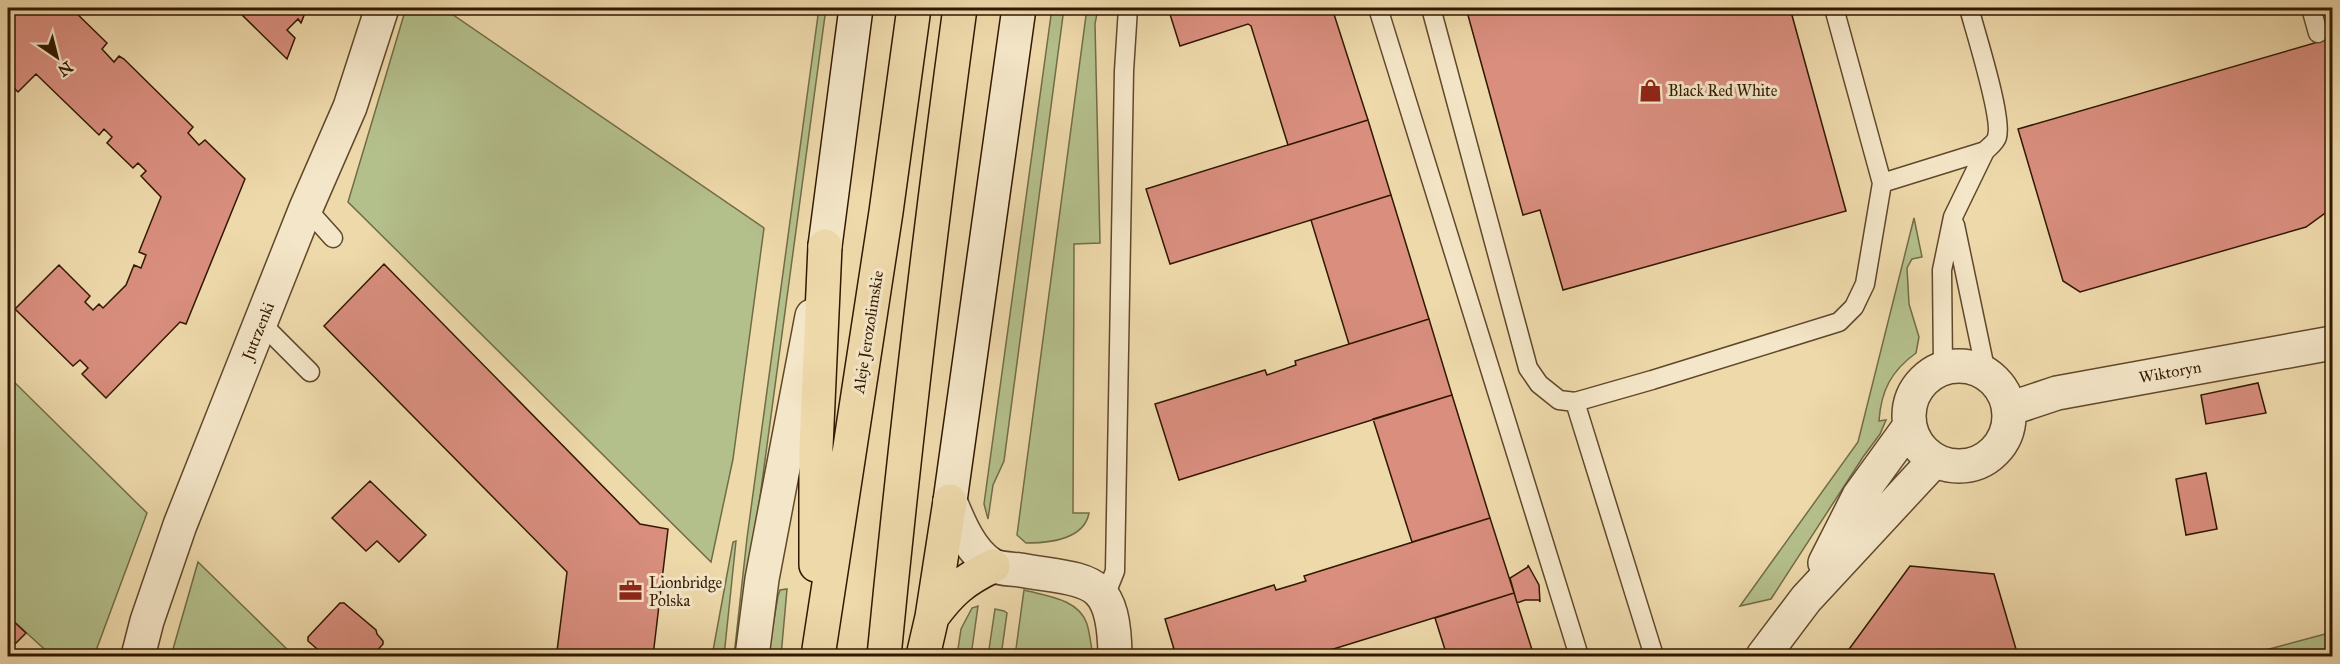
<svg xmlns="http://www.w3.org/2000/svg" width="2340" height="664" viewBox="0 0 2340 664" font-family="'IM FELL Great Primer',serif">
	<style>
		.green { fill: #b4c08c; stroke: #726c46; stroke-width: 1.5 }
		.building { fill: #d98e7e; stroke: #311800; stroke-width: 1.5 }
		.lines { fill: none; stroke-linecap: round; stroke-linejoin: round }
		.lane-casing { stroke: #60482b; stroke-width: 21 }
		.street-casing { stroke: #60482b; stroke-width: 36 }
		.secondary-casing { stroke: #311800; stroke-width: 36 }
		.primary-casing { stroke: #311800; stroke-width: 36 }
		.lane { stroke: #f4e6c8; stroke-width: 18 }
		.street { stroke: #f4e6c8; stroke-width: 33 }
		.secondary { stroke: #f4e6c8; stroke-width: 33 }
		.primary { stroke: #eed9ab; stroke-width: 33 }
		.labels { text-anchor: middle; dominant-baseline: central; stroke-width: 6; stroke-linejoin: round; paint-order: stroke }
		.poi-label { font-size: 16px; fill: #311800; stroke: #f4e6c8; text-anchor: start }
		.street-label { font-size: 16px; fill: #311800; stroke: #f4e6c8 }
	</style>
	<rect width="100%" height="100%" fill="#eed9ab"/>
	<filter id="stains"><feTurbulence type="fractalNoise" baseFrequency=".00333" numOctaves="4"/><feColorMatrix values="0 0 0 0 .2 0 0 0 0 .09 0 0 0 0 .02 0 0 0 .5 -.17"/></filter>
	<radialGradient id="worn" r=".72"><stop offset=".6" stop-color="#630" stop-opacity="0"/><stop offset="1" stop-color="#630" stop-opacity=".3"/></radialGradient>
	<path class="green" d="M406,8H443L764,228L733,459L711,562L348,202Z
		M819,8H826L741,638L738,656H734L747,538Z
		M1052,8H1064L1004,461L993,485L988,519L984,504Z
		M1087,8H1098L1095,24L1100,243L1074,244L1073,513H1089C1084,540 1048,543 1026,543L1017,535Z
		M1914,218L1922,257L1912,259L1907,268L1909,304L1919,337L1916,353C1891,371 1881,391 1879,421L1886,420L1880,434L1863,457L1771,599L1740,606L1858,442Z
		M8,376L147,513L94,656H52L8,616Z
		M736,541L724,656H712L733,542Z
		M198,562L294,656H171Z
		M787,589L781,656H768L778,596L780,590Z
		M1024,590C1047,596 1079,599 1087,624C1090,634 1091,646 1093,656H1015Z
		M978,606L971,656H957L961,629L972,608Z
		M995,609L1004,611L1007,613L1001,656H988Z
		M2329,633L2332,656H2243Z"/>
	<path class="building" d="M8,8H71L107,43L102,49L114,62L119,56L124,59L193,127L188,133L199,145L205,140L245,179L186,324L180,322L106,398L82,374L88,368L80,360L73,366L15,309L59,265L90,296L85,302L93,310L99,304L103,308L126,285L134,265L141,268L146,255L139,252L161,197L141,176L146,171L138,163L133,168L107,143L112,137L104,129L99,135L36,74L18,92L11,85L8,89Z
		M244,8H307L301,23L298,19L287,30L295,38L287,59L239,12Z
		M1168,8H1332L1368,120L1288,145L1251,26L1248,24L1180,46Z
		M1466,8H1790L1846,211L1563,290L1540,210L1523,215Z
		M2332,38V208L2306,227L2080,292L2063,281L2018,129Z
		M1368,120L1391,195L1170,264L1146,189Z
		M1391,195L1429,319L1349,344L1311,220Z
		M384,264L640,524L668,529L653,656H603L557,651L567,572L324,326Z
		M1429,319L1452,395L1179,480L1155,404L1265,370L1267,375L1296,365L1295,361Z
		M2258,383L2266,413L2206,424L2201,395Z
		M1452,395L1490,518L1412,542L1373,419Z
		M2206,473L2217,529L2186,535L2176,479Z
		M370,481L426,535L399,562L377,541L366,551L332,518Z
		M1490,518L1514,593L1311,656H1176L1165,619L1274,585L1276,590L1293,585L1306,581L1304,576Z
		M1528,565L1539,585L1540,602L1539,600H1525L1517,603L1510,578L1528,567Z
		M1910,566L1994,574L2018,656H1844Z
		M1514,593L1534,656H1447L1435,618Z
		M340,603H344L376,630L377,634L383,641V644L374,654L377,656H325L308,641V637Z
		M8,616L26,633L8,651Z"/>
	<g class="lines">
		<defs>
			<path id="lane" d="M1378,8L1579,656
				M1431,8L1528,368L1539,384L1559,400L1575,402L1652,380L1839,322L1854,307L1865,284L1882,183L1985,151C1989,147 1996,142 1997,137C2003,118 1975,31 1969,8
				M1834,8L1882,183
				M2311,8L2318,33
				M306,208L333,238
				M1955,225L1986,373
				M261,323L310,372
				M1943,369L1942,270L1953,217L1985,151
				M1575,402L1654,656
				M1105,596L1115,571L1124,71L1128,8"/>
			<path id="street" d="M1909 416a50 50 0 1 1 100 0a50 50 0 1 1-100 0Z
				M2009,409L2057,393L2332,343
				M950,501C959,523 971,553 992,565C999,569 1012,569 1020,570C1089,582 1114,574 1115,656
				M1825,563L1859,496L1909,427
				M138,656L147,621L180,525L306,208L350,107L382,8
				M752,656L762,579L812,316
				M1763,656L1806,599L1934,461"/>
			<path id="secondary" d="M825,246L856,8
				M950,501L1019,8"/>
			<path id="primary" d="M816,565V447L825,246
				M932,617C951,591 964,580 993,566
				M818,656L886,212L914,8
				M884,656C905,440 931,223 960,8
				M923,656L932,617L950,501"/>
		</defs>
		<use href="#lane" class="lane-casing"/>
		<use href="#street" class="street-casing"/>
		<use href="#secondary" class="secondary-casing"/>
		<use href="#primary" class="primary-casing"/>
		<use href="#lane" class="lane"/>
		<use href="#street" class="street"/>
		<use href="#secondary" class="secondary"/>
		<use href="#primary" class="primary"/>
	</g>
	<defs>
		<symbol id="shop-bare" viewBox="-9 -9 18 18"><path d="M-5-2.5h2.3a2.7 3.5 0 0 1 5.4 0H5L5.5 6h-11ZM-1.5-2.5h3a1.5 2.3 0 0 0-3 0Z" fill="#8f2418" stroke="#f4e6c8" stroke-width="2.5" paint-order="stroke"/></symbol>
		<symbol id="office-bare" viewBox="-9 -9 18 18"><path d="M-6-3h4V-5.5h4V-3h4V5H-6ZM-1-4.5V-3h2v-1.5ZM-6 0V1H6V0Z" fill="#8f2418" stroke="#f4e6c8" stroke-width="2.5" paint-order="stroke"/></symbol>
	</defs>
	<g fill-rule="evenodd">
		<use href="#shop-bare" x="1634" y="74" width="33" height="33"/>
		<use href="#office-bare" x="614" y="574" width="33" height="33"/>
	</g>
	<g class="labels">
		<g class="poi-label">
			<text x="1668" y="90">Black Red White</text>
			<text x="649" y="582">Lionbridge<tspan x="649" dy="18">Polska</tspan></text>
		</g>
		<g class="street-label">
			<text transform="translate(258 331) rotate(-68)">Jutrzenki</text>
			<text transform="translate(868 332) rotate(-81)">Aleje Jerozolimskie</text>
			<text transform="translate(2170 372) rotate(-10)">Wiktoryn</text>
		</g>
	</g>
	<rect width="2340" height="664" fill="none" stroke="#eed9ab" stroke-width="30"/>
	<rect x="9" y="9" width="2322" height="646" fill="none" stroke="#311800" stroke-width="3"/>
	<rect x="15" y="15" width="2310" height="634" fill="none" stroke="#311800" stroke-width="1.5"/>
	<g transform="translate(57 57) rotate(145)" stroke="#f4e6c8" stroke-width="4.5" paint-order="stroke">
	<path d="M0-4.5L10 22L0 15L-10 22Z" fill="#311800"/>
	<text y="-9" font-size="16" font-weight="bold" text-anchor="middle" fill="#311800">N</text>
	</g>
	<rect width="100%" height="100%" filter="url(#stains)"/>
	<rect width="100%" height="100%" fill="url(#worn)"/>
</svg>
